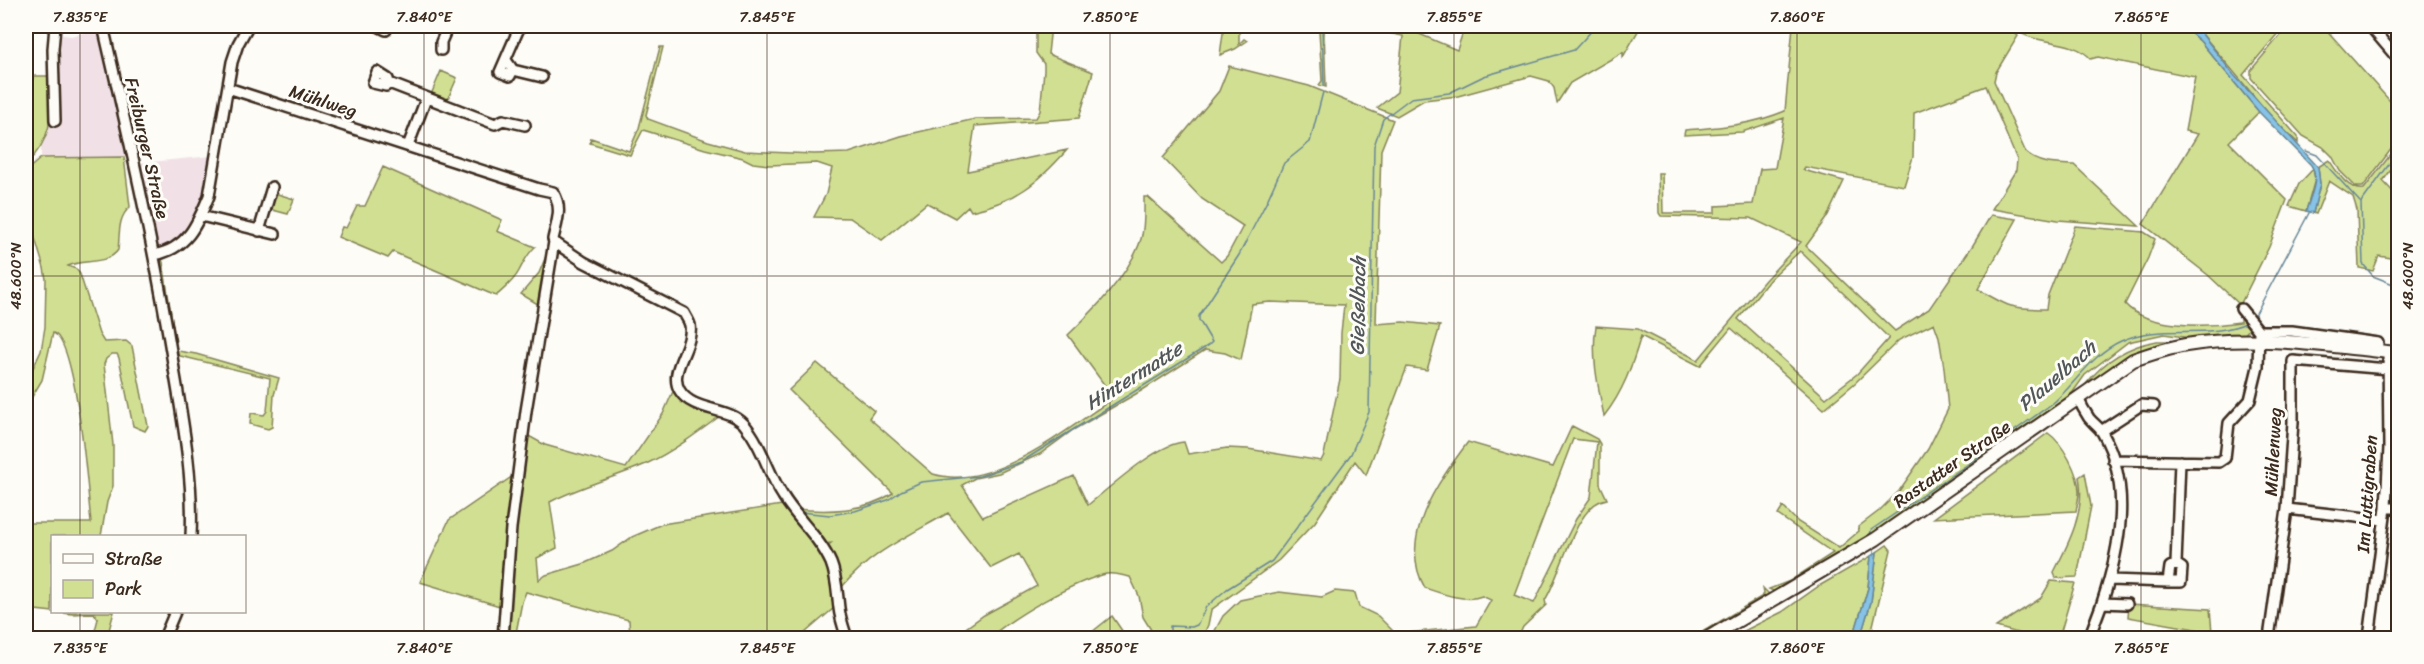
<svg xmlns="http://www.w3.org/2000/svg" width="2424" height="664" viewBox="0 0 2424 664" font-family="Sriracha,sans-serif">
	<style>
		.built { fill: #f1e1e6 }
		.green { fill: #d1df92; stroke: #868458; stroke-width: 1.5; fill-rule: evenodd }
		.water { fill: #86c3e6; stroke: #688696; stroke-width: 1.5 }
		.lines { fill: none; stroke-linecap: round; stroke-linejoin: round }
		.stream { stroke: #688696; stroke-width: 1.5 }
		.minor-casing { stroke: #3b2a1e; stroke-width: 14 }
		.major-casing { stroke: #3b2a1e; stroke-width: 16 }
		.minor { stroke: #fdfcf7; stroke-width: 9 }
		.major { stroke: #fdfcf7; stroke-width: 12 }
		.ticks { fill: none; stroke: #3b2a1e; stroke-width: 1.5; stroke-opacity: 0.45 }
		.labels { text-anchor: middle; dominant-baseline: central; stroke-width: 6; stroke-linejoin: round; paint-order: stroke }
		.street-label { font-size: 18px; fill: #3b2a1e; stroke: #fdfcf7 }
		.water-label { font-size: 20px; font-style: italic; fill: #52585a; stroke: #fdfcf7 }
		.neatline { fill: none; stroke: #3b2a1e; stroke-width: 2 }
		.ticks-label { font-size: 15px; text-anchor: middle; fill: #3b2a1e }
	</style>
	<rect width="100%" height="100%" fill="#fdfcf7"/>
	<filter id="ink" filterUnits="userSpaceOnUse"><feTurbulence type="fractalNoise" baseFrequency=".0167" numOctaves="2"/><feDisplacementMap in="SourceGraphic" scale="12" xChannelSelector="R" yChannelSelector="G"/><feConvolveMatrix kernelMatrix="1 2 1 2 8 2 1 2 1" color-interpolation-filters="sRGB"/></filter>
	<g filter="url(#ink)">
		<path class="built" d="M101,28L128,157L41,158V148L51,119L56,34L71,36Z
			M212,156L211,179L200,211L185,236L176,245L158,248L140,163Z"/>
		<path class="green" d="M1036,26H1051L1048,54L1093,72L1079,118L975,126L968,171L1067,150C1037,184 1016,201 971,211L968,206L955,218L927,203L882,240L850,218L814,217L826,194L832,168L817,163L769,165L753,163L743,158L705,149L643,130L630,155L590,143L591,138L629,151L639,128L660,47H663L646,115L648,119L708,141L745,151L814,154L849,153L901,136L975,119L1036,118L1040,111L1044,71V64L1036,53Z
			M1224,26H1239V44L1244,39L1247,41L1235,49L1220,55Z
			M1313,26H1375L1417,33L1457,50L1465,26H1641L1623,57V52L1570,83L1557,103L1554,88L1549,81L1531,76L1458,96L1424,100L1397,116L1377,108L1397,92L1403,36L1363,28L1324,30L1326,87L1319,85L1322,81L1319,30Z
			M1793,26H2006L2018,36L1996,72L1994,81L2026,153C2039,165 2057,164 2074,165L2139,226L2058,220L1992,209L2016,170L2017,160L1986,86L1914,113L1913,157L1904,186L1805,167L1803,170L1844,181L1827,217L1806,246L1895,331L1929,309L1973,245L1991,215L2017,219L1978,289C2008,307 2011,309 2046,309L2048,295L2075,226L2144,232L2155,239L2148,258L2125,304C2147,329 2208,327 2240,322V317L2251,326L2245,334L2204,340L2164,334L2128,342L2085,375L2073,392L2052,410L1910,511L1777,593L1769,589L1790,581L1833,553L1778,515L1783,507L1798,522L1839,548L1859,531L1858,527L1879,511L1899,491L1928,449L1948,409L1944,368L1939,337L1934,323L1899,340L1855,383L1824,409L1731,328L1700,366L1641,336C1632,366 1623,392 1604,416C1598,386 1591,356 1596,326L1638,329L1698,360L1765,280L1801,242L1751,218L1661,216L1659,213L1658,173H1662L1663,213H1715V206L1753,204L1760,169L1775,168L1784,118L1742,132L1684,135L1685,130C1721,127 1752,125 1785,111ZM1800,251L1889,338L1857,374L1826,398L1738,319L1771,278Z
			M2011,26H2173L2189,32L2200,41L2259,112L2229,142L2287,200L2269,247L2241,303H2238L2208,275L2143,224L2198,134L2185,131L2195,77L2098,57L2091,59C2071,36 2031,47 2011,26Z
			M2192,26H2284L2243,75L2298,137V143L2274,120L2198,29Z
			M2288,26H2323L2398,110V140L2363,187H2356L2340,171L2332,156L2323,147L2303,136L2251,78V70Z
			M1229,66L1309,86L1393,120L1381,150L1376,324L1403,322L1440,326L1427,370L1407,367L1366,475L1355,461L1315,522L1279,560L1211,610L1208,625L1202,638H1156L1143,617L1139,596L1130,577C1121,575 1111,572 1102,575C1068,585 1016,615 989,638H952L984,615L1037,586L1019,554L991,568L948,513C907,537 872,551 841,588L825,548L831,543L823,544L794,509C828,512 864,512 893,493L789,390L817,363L874,411L869,418L933,474C993,492 1066,429 1114,398L1068,335C1094,310 1130,274 1141,239C1145,226 1144,211 1144,197H1148L1221,262L1227,256L1243,226L1202,199L1163,158L1219,91ZM1270,302L1344,305L1341,333L1340,379L1324,455L1321,461L1248,449L1227,448L1188,454L1184,442C1158,443 1109,488 1088,505L1074,476L983,517L962,485L975,478L999,473L1040,454L1073,430L1141,391L1205,350L1225,353L1241,360L1252,304Z
			M441,71L457,78L446,103L430,97Z
			M33,76H50C51,112 55,137 26,164V97H33Z
			M2398,145V160L2383,181L2398,197V259L2379,256L2373,271L2359,268L2357,210L2353,197L2329,181L2316,214L2313,213L2320,184L2318,167L2329,160C2337,172 2348,191 2364,189Z
			M124,157L130,207C117,218 120,235 118,250C108,265 83,259 68,266L76,269L80,274L99,334L104,342L126,341L132,346L148,426L145,431L133,426L119,358L117,354H112L106,359L104,364L113,445V486L107,502L101,536H52V612H114L107,637L93,638L98,619L94,613L72,614L26,609V523H91C88,494 77,340 53,333L42,380L26,407V383L41,351L45,327L46,279L44,268L26,209V171L41,158Z
			M383,167L502,220L497,231L535,247C527,254 524,262 519,271C514,281 505,288 496,296L393,252L388,258L338,237L342,227L346,228L357,206H365Z
			M2313,169L2315,179L2306,211L2289,206L2299,184Z
			M271,192L294,199L288,214L265,208Z
			M551,244L541,306L521,294L539,273Z
			M162,260L163,262L176,346L174,345L159,267Z
			M2157,341H2170L2172,344L2128,358L2086,384C2104,361 2128,346 2157,341Z
			M178,351L196,354L279,378L274,395L272,427L268,429L250,424L251,413L264,415L267,411L270,378L176,355Z
			M675,387L680,396L724,413C700,431 674,451 646,464C614,478 581,486 550,502L557,548L537,558L539,580L546,575L583,564L612,551L632,537L662,524L782,505L788,507L830,569L834,608L799,638H636L630,637L629,620L526,592L522,602L515,638H505L516,504L525,434L545,445L626,468L663,414Z
			M1572,426L1597,439L1600,444V484L1607,499C1575,503 1561,576 1545,600L1546,605L1523,627L1518,638H1211L1223,616L1240,600L1279,592L1322,597L1335,591L1355,593L1359,607L1378,616L1396,634L1476,626L1491,600L1482,596C1466,603 1440,593 1425,588C1396,538 1439,481 1468,442L1553,467ZM1573,439L1597,442L1591,497L1576,519L1534,603L1514,595Z
			M2048,433C2063,443 2079,474 2079,492C2079,498 2077,505 2076,511L1934,518Z
			M2085,473L2091,506L2077,577L2056,578L2054,572C2069,543 2086,510 2079,477Z
			M513,476L503,607L420,582L449,520Z
			M1887,545L1891,550L1870,638H1860L1871,602L1877,552Z
			M1871,556L1868,588L1853,638H1730L1782,612L1819,586Z
			M2051,581L2075,583L2059,638H2036L1996,627L2041,598Z
			M1763,588L1770,595L1701,638H1692L1761,597L1764,594Z
			M2129,604L2210,609L2212,632L2128,617Z
			M1112,616L1127,638H1089L1087,636Z"/>
		<path class="water" d="M2173,26H2192L2198,29L2234,75L2318,167L2320,184L2313,213L2306,211C2310,197 2320,179 2311,165L2259,112L2200,41L2189,32Z
			M1877,552L1871,602L1860,638H1853L1868,588L1871,556Z"/>
		<g class="lines">
			<path class="stream" d="M1317,26L1322,29L1324,85
				M2306,151L2317,155L2360,202
				M2398,152L2361,203L2363,264L2373,276L2398,286
				M2254,317L2309,213
				M800,512L830,515L855,511L888,500L901,491L921,482L980,476L1021,462L1209,345L1212,342L1199,320V316L1239,255L1266,203L1284,163L1310,142L1323,92
				M1870,536L1871,530L1974,460L2053,403C2076,383 2092,354 2121,341C2162,322 2208,341 2248,322
				M1874,556V546
				M1174,638L1170,631V626L1192,627L1197,625L1206,607L1227,589L1272,561L1351,454L1369,412L1374,146L1383,119L1411,98L1449,93L1484,76L1574,50L1596,26"/>
			<defs>
				<path id="minor" d="M55,26L53,49L55,121
					M103,26C128,134 153,242 171,351C181,412 194,474 191,536
					M378,26L386,30L387,26
					M2370,26L2398,59
					M441,50V42L448,26
					M506,60L513,70L510,76L500,72L520,26
					M513,70L542,77
					M377,72L388,79L389,83L386,86L373,83Z
					M389,83L495,124L503,120L525,125
					M228,88L539,189L553,192C563,208 557,221 553,239L554,242L526,411L511,528L503,638
					M408,146L426,99
					M201,216L275,234
					M259,231L272,187
					M554,242L584,262L684,313C686,317 689,321 690,325C694,347 667,371 680,391C693,412 727,406 744,424C762,445 768,473 783,496C797,519 820,538 831,563C837,578 837,592 839,608C840,618 844,629 847,638
					M154,255C187,249 197,225 209,196L232,62L238,44L248,26
					M2241,309L2259,331
					M2259,331H2292L2378,343L2377,351
					M2078,398C2081,405 2085,412 2089,418C2093,423 2099,427 2102,432C2133,486 2120,548 2102,603L2127,604
					M2101,431L2141,405L2154,406
					M2113,460L2219,462L2225,458L2229,423L2250,400L2258,367L2259,331
					M2386,508H2398
					M2287,509L2384,520
					M2176,564L2170,567L2168,582H2181L2182,568L2176,564L2180,461
					M2110,580L2168,582
					M164,638L175,612
					M2089,638L2102,603
					M2269,638L2287,509L2293,422V361L2388,369
					M2369,638L2386,508L2389,447L2388,352"/>
				<path id="major" d="M1708,638L1876,539L2133,360C2150,354 2168,348 2186,345C2255,334 2330,346 2398,353"/>
			</defs>
			<use href="#minor" class="minor-casing"/>
			<use href="#major" class="major-casing"/>
			<use href="#minor" class="minor"/>
			<use href="#major" class="major"/>
		</g>
	</g>
	<path class="ticks" d="M80,26V536M424,26V638M767,26V638M1110,26V638M1454,26V638M1797,26V638M2141,26V638M26,276H2398M80,612V638"/>
	<g class="labels">
		<g class="street-label">
			<text transform="translate(323 101) rotate(18)">Mühlweg</text>
			<text transform="translate(147 148) rotate(77)">Freiburger Straße</text>
			<text transform="translate(2273 452) rotate(-87)">Mühlenweg</text>
			<text transform="translate(1952 464) rotate(-35)">Rastatter Straße</text>
			<text transform="translate(2367 494) rotate(-86)">Im Luttigraben</text>
		</g>
		<g class="water-label">
			<text transform="translate(1358 306) rotate(-89)">Gießelbach</text>
			<text transform="translate(1134 376) rotate(-32)">Hintermatte</text>
			<text transform="translate(2057 376) rotate(-41)">Plauelbach</text>
		</g>
	</g>
	<rect width="2424" height="664" fill="none" stroke="#fdfcf7" stroke-width="66"/>
	<rect x="51" y="535" width="195" height="78" fill="#fdfcf7" stroke="#afa8a0" stroke-width="1.5"/>
	<rect x="63" y="554" width="30" height="9" fill="#fdfcf7" stroke="#afa8a0" stroke-width="1.5"/>
	<text x="105" y="565" font-size="18" fill="#3b2a1e">Straße</text>
	<rect x="63" y="580" width="30" height="18" fill="#d1df92" stroke="#afa8a0" stroke-width="1.5"/>
	<text x="105" y="595" font-size="18" fill="#3b2a1e">Park</text>
	<rect x="33" y="33" width="2358" height="598" class="neatline"/>
	<g class="ticks-label">
		<text x="80" y="22">7.835°E</text>
		<text x="424" y="22">7.840°E</text>
		<text x="767" y="22">7.845°E</text>
		<text x="1110" y="22">7.850°E</text>
		<text x="1454" y="22">7.855°E</text>
		<text x="1797" y="22">7.860°E</text>
		<text x="2141" y="22">7.865°E</text>
		<text transform="translate(16 276) rotate(-90)" y="5">48.600°N</text>
		<text transform="translate(2408 276) rotate(-90)" y="5">48.600°N</text>
		<text x="80" y="653">7.835°E</text>
		<text x="424" y="653">7.840°E</text>
		<text x="767" y="653">7.845°E</text>
		<text x="1110" y="653">7.850°E</text>
		<text x="1454" y="653">7.855°E</text>
		<text x="1797" y="653">7.860°E</text>
		<text x="2141" y="653">7.865°E</text>
	</g>
</svg>
